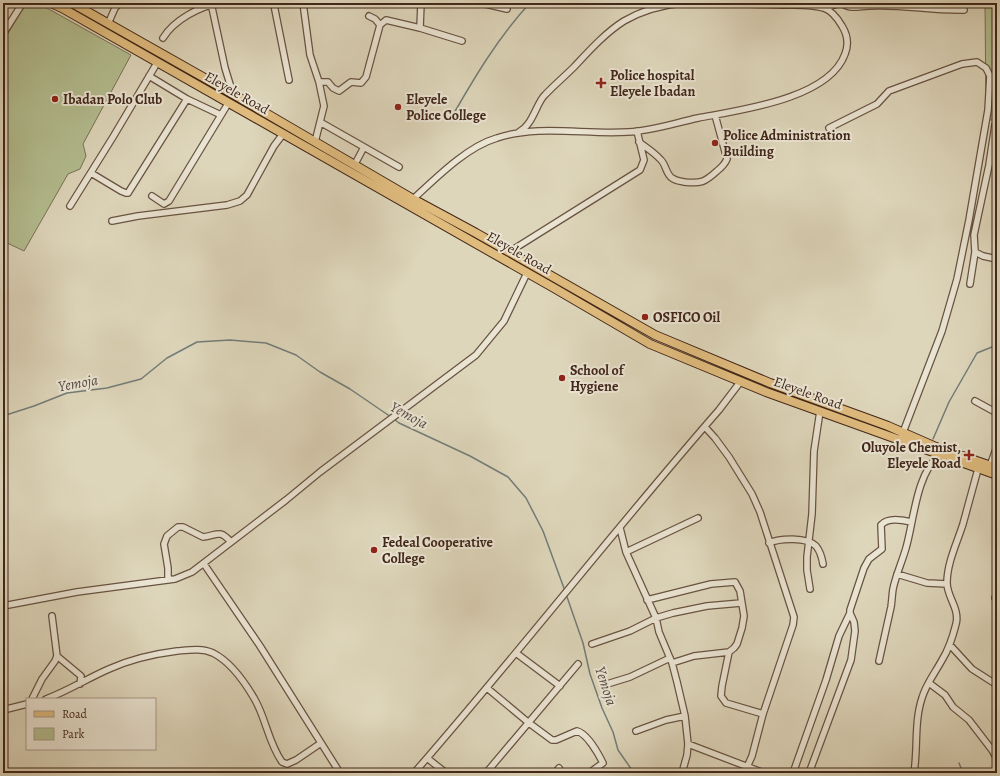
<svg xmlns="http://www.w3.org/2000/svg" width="1000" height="776" viewBox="0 0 1000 776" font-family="Alegreya,serif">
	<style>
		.green { fill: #b3bd90; stroke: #7a7255 }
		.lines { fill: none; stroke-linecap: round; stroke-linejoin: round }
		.stream { stroke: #737d79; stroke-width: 1.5 }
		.minor-casing { stroke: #685342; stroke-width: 8 }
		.tertiary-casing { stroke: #685342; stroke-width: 9 }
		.primary-casing { stroke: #41271a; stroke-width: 10 }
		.minor { stroke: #eae4d3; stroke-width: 5.5 }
		.tertiary { stroke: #eae4d3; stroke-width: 7 }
		.primary { stroke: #dfbb7e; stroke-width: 8 }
		.poi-dot { fill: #8f2418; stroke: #eae4d3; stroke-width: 1.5 }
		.labels { text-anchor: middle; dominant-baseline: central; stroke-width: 4; stroke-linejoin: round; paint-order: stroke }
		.poi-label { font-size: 14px; font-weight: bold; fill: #41271a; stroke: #eae4d3; text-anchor: start }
		.street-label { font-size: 14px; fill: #41271a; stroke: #eae4d3 }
		.water-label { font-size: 15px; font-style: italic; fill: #564b42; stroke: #eae4d3 }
	</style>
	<rect width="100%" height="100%" fill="#ded6bb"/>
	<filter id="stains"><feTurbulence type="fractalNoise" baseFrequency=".005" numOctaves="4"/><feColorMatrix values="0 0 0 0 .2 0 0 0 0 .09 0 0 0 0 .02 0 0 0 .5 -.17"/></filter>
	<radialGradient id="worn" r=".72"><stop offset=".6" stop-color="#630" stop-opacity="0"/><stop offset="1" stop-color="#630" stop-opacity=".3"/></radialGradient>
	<path class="green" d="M26,3H38L131,55L83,144L86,156L80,169L68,174L24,251L3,241V42Z
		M985,3H997V121L986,119Z"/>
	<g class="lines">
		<path class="stream" d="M450,120C473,80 498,37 530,3
			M3,416L34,406L67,393L107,388L141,379L167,358L197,342L230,340L266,343L296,355L320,372L350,389L391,417
			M394,419L399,423L470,456L508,477L526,498L543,531L565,591
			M933,439L949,402L977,353L997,345
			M566,594L583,643L590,674L602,708L613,732L618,750L634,773
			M959,763L963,773"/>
		<defs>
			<path id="minor" d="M211,3L225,68L233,94
				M272,3L274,5L289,80
				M303,3L310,55L319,82L324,106L315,142
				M481,3L507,9
				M842,3C850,10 860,6 869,6C901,4 932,11 964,10
				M824,8L841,3
				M369,16L375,19L380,25
				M108,24L115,8L120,3
				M420,28L421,3
				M3,34L22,4
				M163,38C174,20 200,6 220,3
				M149,76L187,99L221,115
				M319,82H328L333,88L339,91L351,82L361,83L366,77L380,25L386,20L420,28L462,41
				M320,122L399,167
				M829,128L877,104L889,91L962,64L977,62L986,68L990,76L988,110L969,220L957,279L942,331L902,435
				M519,132C532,125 535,108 543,97C553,86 564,77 574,67C589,51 605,33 624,21C641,11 663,5 682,3
				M639,142C647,148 655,153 661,160C666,165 666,174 672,178C676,181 680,181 684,182C701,184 705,182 717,171C722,167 725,164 727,159L715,115
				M355,164L364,147
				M91,173L121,191L126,193H128L187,99
				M152,196L164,204L169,201L229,102
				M411,201C435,179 466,147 497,138C539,124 585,135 628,132C651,131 675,123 698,118C740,110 829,99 845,54C849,44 847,34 842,26C838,19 832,11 824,8C811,4 796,5 782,5C760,4 737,4 715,3
				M70,206L113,137L157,63
				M112,221L138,216L227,205L240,201L247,195L274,146L283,134
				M509,252L640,170L644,160L637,131
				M975,252L983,256L997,259
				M970,284L975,252L974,235L989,165L995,125
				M975,401L997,413
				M705,427L715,438L729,457L752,494L760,512L794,617L793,625L763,714L752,756L747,767
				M990,466L997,446
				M620,528L626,552L656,618L659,632L672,663L677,682L685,716L688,744L687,755L682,773
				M769,543C780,538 807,537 816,546C820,551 822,558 823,564
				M626,552L698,518
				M204,564L260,646L340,773
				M897,574L927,583L947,584
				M168,580V568L164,544L167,536L178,527H183L203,537C218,535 219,529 231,542
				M810,589L807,570V557L812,514L814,451L820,411
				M997,592L995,598L997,602
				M647,600L711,584L735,582L740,591L744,616L742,628L737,644L734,648L729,652L722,686L721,696L726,703L763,714
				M3,606L77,592L175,579L192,572L286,500L320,472L476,355L504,321L527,273
				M592,644L630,631L656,618L673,613L707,606L741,603
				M950,645L972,669L997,685
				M516,653L560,686
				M57,656L81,676L80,684
				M879,661C883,643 887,625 891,607C892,601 892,595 893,589C896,575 902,562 906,548C914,520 916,475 939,455
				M672,663L694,656L729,652
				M929,683L945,695L953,707L969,720L992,750L997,759
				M604,685L630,677L670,658
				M487,688L529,723L552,740H556L577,731C587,734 598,753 603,763L589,773
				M32,699L42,679L55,661L57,656L52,616
				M46,699C68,691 88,678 109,669C131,659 153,654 177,651C189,650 202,648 213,653C231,662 244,681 254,698C266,718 268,742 282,762L287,764L296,760L321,743
				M3,710L27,704
				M636,731L666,720L685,716
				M688,744L764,773
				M427,758L446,773
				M414,773C518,654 615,529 719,410L741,381
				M486,773L578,664
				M555,773L559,768
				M793,773L826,680L839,636L850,613
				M809,773L851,660L855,631L854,622L850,613V610L864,568L869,559L882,549L881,525C888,517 902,520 911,522
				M914,773C918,748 914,722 922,698C926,684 935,673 942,660C949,649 953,636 956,624C960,609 947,597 947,583C947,563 957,543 963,524C968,506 973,487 978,469"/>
			<path id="tertiary" d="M22,4L23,3"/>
			<path id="primary" d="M51,3L62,8L554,288L650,344L766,392L997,475
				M72,3L233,94L413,199L476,233L655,335L770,383L888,426L936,447L997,468"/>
		</defs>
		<use href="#minor" class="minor-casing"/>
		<use href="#tertiary" class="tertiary-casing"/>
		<use href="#primary" class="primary-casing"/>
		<use href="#minor" class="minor"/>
		<use href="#tertiary" class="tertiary"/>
		<use href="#primary" class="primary"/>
	</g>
	<g class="poi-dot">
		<path d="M599 77h4v4h4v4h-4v4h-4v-4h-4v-4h4z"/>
		<circle cx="55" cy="99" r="4"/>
		<circle cx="398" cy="107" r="4"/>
		<circle cx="715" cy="143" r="4"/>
		<circle cx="645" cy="317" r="4"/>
		<circle cx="562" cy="378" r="4"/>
		<path d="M967 449h4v4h4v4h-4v4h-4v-4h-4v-4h4z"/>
		<circle cx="374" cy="550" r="4"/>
	</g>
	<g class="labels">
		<g class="poi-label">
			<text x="610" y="75">Police hospital<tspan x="610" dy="16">Eleyele Ibadan</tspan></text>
			<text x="63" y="99">Ibadan Polo Club</text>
			<text x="406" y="99">Eleyele<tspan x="406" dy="16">Police College</tspan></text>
			<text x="723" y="135">Police Administration<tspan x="723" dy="16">Building</tspan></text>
			<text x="653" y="317">OSFICO Oil</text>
			<text x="570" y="370">School of<tspan x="570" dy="16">Hygiene</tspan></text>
			<text x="961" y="447" text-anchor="end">Oluyole Chemist,<tspan x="961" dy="16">Eleyele Road</tspan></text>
			<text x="382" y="542">Fedeal Cooperative<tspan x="382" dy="16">College</tspan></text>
		</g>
		<g class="street-label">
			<text transform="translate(237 93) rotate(30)">Eleyele Road</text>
			<text transform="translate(519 253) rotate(30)">Eleyele Road</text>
			<text transform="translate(808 393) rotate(20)">Eleyele Road</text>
		</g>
		<g class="water-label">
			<text transform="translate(78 383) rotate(-10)">Yemoja</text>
			<text transform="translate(409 415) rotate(29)">Yemoja</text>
			<text transform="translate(606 686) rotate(72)">Yemoja</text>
		</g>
	</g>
	<rect width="1000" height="776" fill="none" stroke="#ded6bb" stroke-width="16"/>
	<rect x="4" y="4" width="992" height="768" fill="none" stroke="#41271a" stroke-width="2"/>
	<rect x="8" y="8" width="984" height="760" fill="none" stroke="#41271a"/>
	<rect x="26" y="698" width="130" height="52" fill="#eae4d3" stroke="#a69889"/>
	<rect x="34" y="711" width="20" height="6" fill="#dfbb7e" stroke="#a69889"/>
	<text x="62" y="718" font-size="12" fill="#41271a">Road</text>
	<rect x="34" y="728" width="20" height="12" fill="#b3bd90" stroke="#a69889"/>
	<text x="62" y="738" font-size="12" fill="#41271a">Park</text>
	<rect width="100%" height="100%" filter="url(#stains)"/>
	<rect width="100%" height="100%" fill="url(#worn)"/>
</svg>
